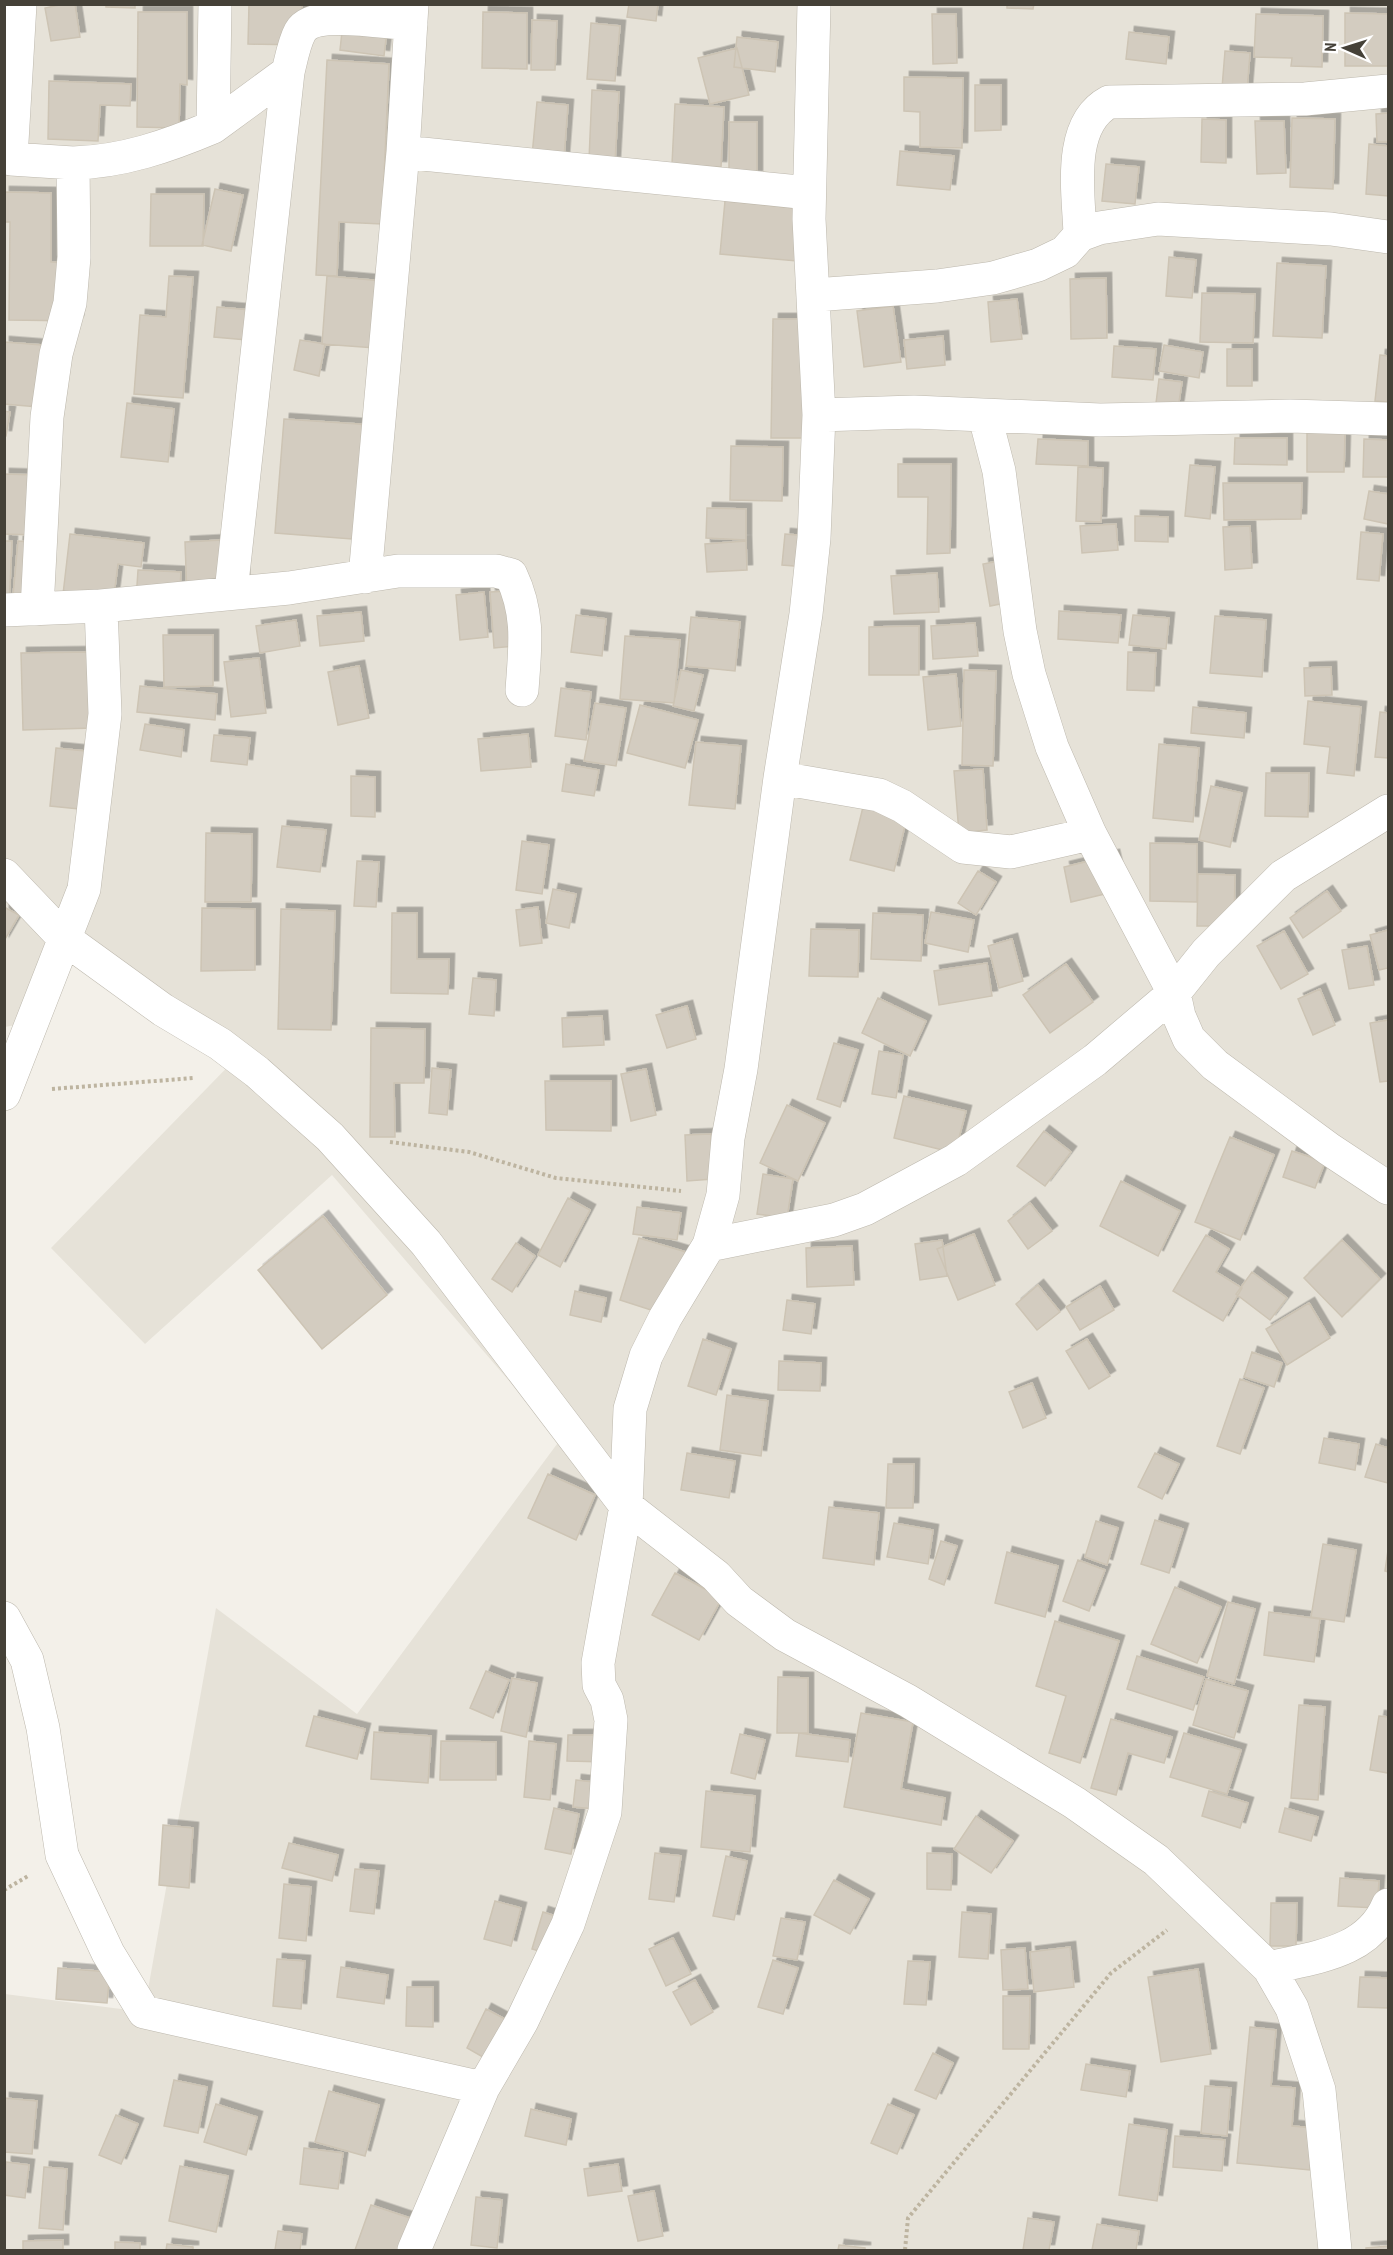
<svg xmlns="http://www.w3.org/2000/svg" width="1393" height="2255" viewBox="0 0 1393 2255" font-family="'PT Sans Narrow',sans-serif">
	<style>
		.residential { fill: #e6e2d8 }
		.building { fill: #d3ccc0; stroke: #cdc4b4; stroke-width: 1.5; filter: url(#shadow) }
		.lines { fill: none; stroke-linecap: round; stroke-linejoin: round }
		.street-casing { stroke: #bdb8ad; stroke-width: 34 }
		.path { stroke: #bdb4a0; stroke-width: 4; stroke-dasharray: 3 3; stroke-linecap: butt }
		.street { stroke: #fff; stroke-width: 33 }
	</style>
	<defs>
		<filter id="shadow"><feDropShadow dx="5.5" dy="-5.5" stdDeviation="0" flood-color="#0004"/></filter>
	</defs>
	<rect width="100%" height="100%" fill="#f3f0e9"/>
	<path class="residential" d="M5,5H1388V2250H5V1994L144,2012L216,1608L357,1714L560,1440L332,1175L145,1344L51,1248L248,1046L73,949L31,1022L5,1027Z"/>
	<path class="building" d="M64,4H75L80,37L51,41L45,8Z
		M106,4H135V8L106,7Z
		M249,4H302V45L248,44Z
		M345,4H390L384,56L340,50Z
		M629,4H658L656,21L627,17Z
		M1007,4H1034L1033,9L1007,8Z
		M138,12H187V85L180,84L179,128L137,127Z
		M483,12L527,13V69L482,68Z
		M1345,13L1388,14V66H1345Z
		M932,14H956L957,63L933,64Z
		M1256,14L1323,16L1322,67L1291,66L1292,58L1254,57Z
		M532,20L557,21L555,70H531Z
		M591,23L620,26L615,81L587,79Z
		M1129,32L1169,37L1166,64L1126,59Z
		M737,37L778,42L775,72L734,67Z
		M737,48L749,95L710,104L698,58Z
		M1225,51L1250,53L1247,90L1222,88Z
		M327,60L389,64L382,224L339,222L337,276L316,275Z
		M904,77L963,78L962,148L920,147V112L904,111Z
		M49,81L131,84L130,106L100,105L98,141L48,139Z
		M975,85H1001V130L975,131Z
		M592,90L619,92L615,162L589,160Z
		M537,102L568,105L564,158L532,156Z
		M675,104L724,107L721,167L672,164Z
		M1388,113V142H1377L1376,114Z
		M1292,118L1335,119L1333,189L1290,187Z
		M1202,119L1226,120V163L1201,162Z
		M1255,121H1284L1286,173L1257,174Z
		M729,122H757V176H729Z
		M1369,144L1388,146V196L1366,194Z
		M900,151L954,156L950,190L897,185Z
		M1106,164L1139,167L1135,204L1102,201Z
		M215,189L243,195L231,251L202,245Z
		M4,192L51,193V262L79,263L78,321L9,320L10,222H4Z
		M151,194H204L203,246H150Z
		M725,201L812,210L808,262L720,254Z
		M1169,257L1196,260L1192,298L1166,296Z
		M1277,263L1326,266L1322,338L1273,336Z
		M169,276L193,277L183,398L134,394L140,315L166,317Z
		M327,276L394,282L389,349L322,344Z
		M1106,278L1107,338L1071,339L1070,279Z
		M1202,293L1255,294L1253,343L1200,342Z
		M1017,299L1022,339L991,342L988,302Z
		M893,306L901,362L864,367L857,311Z
		M217,307L261,311L259,341L214,337Z
		M773,319H816L814,438H771Z
		M943,336L945,365L907,369L904,340Z
		M300,340L325,344L319,376L294,370Z
		M4,342L55,346L50,408L4,404Z
		M1164,345L1203,352L1199,378L1159,371Z
		M1114,346L1156,349L1153,380L1112,377Z
		M1227,349H1252V386H1227Z
		M1380,355L1388,356V402L1375,401Z
		M1159,379L1182,382L1176,422L1154,419Z
		M127,403L174,409L168,462L121,457Z
		M4,411L10,412L6,436H4Z
		M284,419L373,425L365,540L275,533Z
		M1307,433H1345L1344,472H1307Z
		M1235,438H1287V465L1234,464Z
		M1038,439L1088,441V466L1036,464Z
		M1364,439L1388,440V477H1363Z
		M731,446L783,447L782,501L730,500Z
		M898,464H951L950,553L927,554L928,497H898Z
		M1190,465L1215,467L1210,519L1185,516Z
		M1078,467L1103,468L1101,522L1076,521Z
		M4,474L36,475L34,535L4,534Z
		M1223,483H1302L1301,519L1224,520Z
		M1369,491L1388,494V524L1364,519Z
		M707,508L746,509V540L706,538Z
		M1135,516L1168,517V542L1135,541Z
		M1116,524L1118,550L1082,553L1080,526Z
		M1250,526L1252,568L1225,570L1223,527Z
		M1361,532L1383,534L1379,581L1357,579Z
		M70,534L144,543L141,567L118,564L112,610L62,603Z
		M785,534L809,536L806,567L782,565Z
		M242,539L245,595L187,597L185,542Z
		M4,541H12L9,607H4Z
		M18,541L45,543L39,609L12,607Z
		M746,541L747,570L707,572L705,544Z
		M1014,558L1021,600L990,606L983,564Z
		M138,570L181,572L179,603L136,601Z
		M937,573L939,612L894,614L891,576Z
		M512,591L516,646L494,648L490,592Z
		M484,592L488,637L460,640L456,595Z
		M1059,611L1121,615L1118,643L1058,639Z
		M361,612L364,641L320,646L317,616Z
		M576,615L606,619L602,656L571,652Z
		M1133,615L1169,618L1166,649L1129,645Z
		M1215,616L1266,620L1262,677L1210,673Z
		M691,617L740,622L735,671L686,666Z
		M296,620L300,646L260,653L256,626Z
		M975,623L978,656L933,659L931,626Z
		M919,626V675H869V627Z
		M163,635H213V686L164,687Z
		M625,636L680,640L674,703L620,699Z
		M92,652L94,728L23,730L21,653Z
		M1128,652L1156,653L1154,691L1127,690Z
		M259,658L266,713L231,717L224,662Z
		M359,666L369,718L338,725L328,672Z
		M1331,667L1332,695L1305,696L1304,668Z
		M681,670L703,675L694,711L673,706Z
		M964,670L996,671L993,766L962,765Z
		M956,674L961,726L928,730L923,677Z
		M140,686L217,694L215,720L137,712Z
		M561,688L591,692L586,740L555,736Z
		M1308,701L1361,707L1354,776L1327,773L1330,747L1304,744Z
		M595,703L626,708L616,766L584,761Z
		M640,705L698,720L685,768L627,753Z
		M1193,707L1246,713L1244,738L1191,733Z
		M1380,712L1388,713V758L1375,757Z
		M145,724L184,730L181,757L140,750Z
		M528,734L531,767L481,771L478,739Z
		M214,735L250,738L247,765L211,761Z
		M696,742L741,746L735,809L689,805Z
		M1159,744L1199,748L1193,822L1153,818Z
		M56,748L105,753L99,811L50,806Z
		M566,764L599,770L594,796L562,791Z
		M983,769L987,830L959,833L954,771Z
		M1266,773H1309L1308,817L1265,816Z
		M351,776L375,777V817L351,816Z
		M1211,786L1242,793L1230,847L1199,840Z
		M863,807L907,817L894,871L850,860Z
		M282,826L326,830L320,872L277,867Z
		M206,833L252,834L251,902H205Z
		M522,841L549,845L542,894L516,890Z
		M1150,843L1197,844V902L1150,901Z
		M1114,855L1122,890L1071,902L1064,867Z
		M357,861L379,862L376,907L354,906Z
		M978,871L996,882L976,915L958,903Z
		M1198,874L1235,875L1234,926H1197Z
		M553,889L576,894L569,928L546,923Z
		M1327,891L1341,911L1303,938L1290,918Z
		M4,907L19,915L4,941Z
		M538,907L542,943L520,946L516,910Z
		M202,908L255,909V970L201,971Z
		M281,909L335,911L331,1030L278,1029Z
		M931,912L974,920L968,952L925,943Z
		M392,913H417V959H449L448,994L391,993Z
		M873,913L923,915L921,961L871,959Z
		M811,929L859,930L858,977L809,976Z
		M1388,930V968L1379,970L1370,935Z
		M1284,931L1308,974L1281,989L1257,946Z
		M1012,939L1023,981L999,988L988,946Z
		M1367,946L1374,985L1349,989L1342,950Z
		M987,963L992,996L939,1005L934,971Z
		M1066,964L1093,1002L1050,1033L1023,995Z
		M473,978L496,980L494,1016L469,1014Z
		M1320,989L1335,1025L1313,1035L1298,999Z
		M878,998L926,1021L910,1056L862,1033Z
		M687,1006L696,1039L667,1048L656,1015Z
		M602,1016L604,1045L563,1047L562,1018Z
		M1388,1020V1081L1380,1082L1370,1023Z
		M371,1028L425,1029L424,1083H394L395,1137H370Z
		M834,1043L858,1050L840,1107L817,1099Z
		M879,1051L903,1055L896,1098L872,1094Z
		M432,1068L451,1070L447,1115L429,1113Z
		M646,1069L656,1115L631,1121L621,1074Z
		M545,1081H611V1131L546,1130Z
		M904,1096L966,1111L955,1153L894,1138Z
		M787,1105L825,1123L798,1181L760,1163Z
		M1044,1131L1071,1152L1045,1186L1017,1166Z
		M711,1134L713,1179L687,1181L685,1135Z
		M1230,1137L1274,1155L1240,1240L1195,1222Z
		M1292,1151L1325,1162L1315,1188L1283,1177Z
		M763,1174L793,1179L787,1218L757,1214Z
		M1121,1181L1180,1211L1158,1256L1100,1226Z
		M568,1198L590,1210L560,1267L538,1255Z
		M1030,1203L1052,1231L1028,1249L1008,1221Z
		M637,1207L681,1213L677,1240L633,1234Z
		M323,1216L387,1295L322,1349L258,1270Z
		M974,1234L995,1285L958,1300L937,1249Z
		M1206,1235L1229,1249L1216,1272L1242,1288L1223,1321L1173,1291Z
		M639,1238L696,1255L676,1318L620,1300Z
		M942,1240L947,1276L920,1280L915,1244Z
		M1342,1240L1380,1279L1342,1317L1304,1278Z
		M516,1243L535,1256L512,1292L492,1279Z
		M852,1246L854,1285L807,1287L806,1248Z
		M1252,1272L1287,1298L1270,1320L1236,1294Z
		M1038,1285L1060,1312L1037,1330L1016,1304Z
		M1100,1286L1114,1310L1080,1330L1066,1307Z
		M575,1291L606,1298L601,1322L570,1315Z
		M787,1300L815,1304L811,1334L783,1330Z
		M1309,1303L1330,1338L1287,1365L1266,1329Z
		M703,1339L731,1349L716,1395L688,1386Z
		M1087,1339L1110,1376L1089,1389L1066,1351Z
		M1252,1352L1282,1363L1274,1387L1244,1377Z
		M779,1361L821,1363L820,1391L778,1390Z
		M1240,1379L1264,1388L1240,1454L1217,1446Z
		M1032,1383L1046,1418L1023,1428L1009,1392Z
		M727,1395L768,1401L761,1456L720,1450Z
		M1324,1438L1359,1444L1355,1470L1319,1463Z
		M1376,1444L1388,1448V1483L1365,1477Z
		M687,1453L735,1461L729,1498L681,1490Z
		M1155,1453L1179,1464L1162,1499L1138,1487Z
		M888,1464H914L913,1508H886Z
		M548,1474L595,1495L576,1540L528,1518Z
		M829,1507L879,1513L874,1565L823,1558Z
		M1155,1520L1183,1529L1169,1573L1141,1564Z
		M1096,1521L1118,1528L1107,1565L1085,1557Z
		M894,1523L933,1530L928,1564L887,1557Z
		M941,1541L957,1546L944,1585L929,1579Z
		M1323,1544L1356,1550L1344,1622L1311,1617Z
		M1388,1550V1572L1385,1571Z
		M1007,1552L1058,1566L1045,1617L995,1603Z
		M1078,1560L1105,1570L1089,1611L1063,1601Z
		M675,1573L722,1598L699,1640L652,1615Z
		M1175,1587L1221,1607L1197,1663L1151,1644Z
		M1228,1602L1255,1609L1234,1684L1207,1676Z
		M1269,1612L1320,1619L1314,1662L1264,1655Z
		M1055,1621L1119,1641L1080,1763L1049,1753L1066,1696L1036,1686Z
		M1137,1656L1204,1677L1193,1710L1127,1689Z
		M486,1671L509,1680L493,1718L470,1708Z
		M778,1677L808,1678V1733H777Z
		M512,1678L537,1683L526,1737L501,1731Z
		M1206,1679L1248,1691L1234,1738L1193,1725Z
		M1299,1705L1325,1707L1318,1800L1291,1798Z
		M861,1713L913,1722L901,1789L945,1798L941,1825L844,1807Z
		M314,1716L365,1729L357,1759L306,1746Z
		M1379,1716L1388,1717V1773L1370,1770Z
		M1111,1719L1172,1737L1164,1763L1128,1753L1116,1795L1091,1788Z
		M374,1732L431,1736L428,1783L371,1779Z
		M799,1733L850,1740L848,1762L796,1756Z
		M1184,1733L1241,1750L1227,1794L1170,1777Z
		M740,1734L765,1740L755,1779L731,1773Z
		M568,1735H605L606,1762L567,1761Z
		M441,1741L496,1742V1780H440Z
		M529,1741L556,1744L550,1800L524,1797Z
		M576,1780L611,1784L608,1810L573,1807Z
		M706,1791L755,1796L750,1852L701,1847Z
		M1209,1791L1248,1803L1240,1828L1202,1816Z
		M554,1808L579,1814L571,1854L545,1849Z
		M1285,1808L1318,1817L1311,1841L1279,1832Z
		M976,1816L1013,1841L991,1873L954,1849Z
		M163,1825L193,1828L189,1888L159,1885Z
		M289,1843L338,1855L332,1881L282,1868Z
		M655,1853L681,1856L674,1902L649,1899Z
		M927,1853L952,1854L951,1890L927,1889Z
		M726,1856L747,1861L734,1920L713,1916Z
		M355,1869L379,1871L374,1914L350,1911Z
		M1340,1878L1379,1881L1377,1908L1338,1906Z
		M834,1880L869,1899L850,1934L814,1915Z
		M284,1884L311,1887L306,1941L279,1938Z
		M495,1901L521,1908L511,1946L484,1939Z
		M1271,1903H1297L1296,1946H1270Z
		M543,1912L571,1921L561,1957L532,1949Z
		M962,1912L991,1914L988,1959L959,1957Z
		M781,1918L805,1922L797,1960L773,1956Z
		M673,1938L691,1974L666,1986L649,1949Z
		M1070,1947L1074,1987L1034,1992L1030,1952Z
		M1025,1948L1028,1989L1003,1990L1001,1950Z
		M277,1959L305,1961L301,2009L273,2006Z
		M773,1960L798,1968L783,2014L758,2007Z
		M908,1961L930,1962L926,2005L904,2004Z
		M341,1967L388,1975L384,2004L337,1997Z
		M58,1968L110,1972L107,2003L56,1999Z
		M1198,1969L1211,2054L1161,2062L1148,1977Z
		M1360,1977L1388,1978V2008L1358,2007Z
		M695,1980L713,2012L691,2025L673,1992Z
		M407,1987H433V2027L406,2026Z
		M1003,1996H1030L1029,2049H1003Z
		M486,2009L507,2020L488,2060L467,2048Z
		M1250,2027L1276,2030L1271,2086L1295,2088L1292,2126L1314,2128L1310,2170L1237,2163Z
		M933,2053L953,2063L936,2099L915,2090Z
		M1086,2064L1130,2071L1126,2097L1081,2090Z
		M174,2080L207,2087L198,2133L164,2126Z
		M1205,2086L1231,2088L1227,2136L1201,2133Z
		M329,2091L379,2105L365,2156L315,2142Z
		M4,2098L37,2101L32,2154L4,2152Z
		M216,2104L257,2117L246,2155L204,2142Z
		M888,2104L914,2115L897,2154L871,2143Z
		M531,2109L571,2119L566,2145L525,2136Z
		M116,2115L138,2124L121,2164L99,2155Z
		M1129,2124L1167,2130L1157,2201L1119,2195Z
		M1175,2136L1225,2140L1222,2171L1173,2167Z
		M304,2148L343,2153L338,2189L300,2184Z
		M6,2162L29,2165L25,2198L4,2195Z
		M618,2164L622,2191L588,2196L584,2169Z
		M180,2166L228,2176L216,2232L169,2221Z
		M44,2167L67,2169L63,2230L39,2228Z
		M654,2191L663,2236L638,2241L628,2196Z
		M476,2197L502,2200L497,2248L471,2245Z
		M371,2205L416,2220L405,2250H355Z
		M1028,2218L1054,2222L1049,2250H1023Z
		M1097,2224L1139,2231L1136,2250H1092Z
		M278,2231L302,2234L300,2250H275Z
		M63,2240V2250H23V2241Z
		M115,2242L140,2243V2250H115Z
		M167,2244L193,2247V2250H166Z
		M839,2245L865,2248V2250H838Z
		M1388,2246V2250H1366V2248Z"/>
	<g class="lines">
		<defs>
			<path id="street" d="M20,4L11,159L73,163L74,257L70,303L56,354L47,417L37,609
				M213,127L288,72
				M403,152L809,193
				M73,163C122,162 168,146 213,127L215,4
				M1080,235C1079,195 1066,125 1109,102L1305,99L1388,91
				M814,295L937,286L993,278L1038,265L1065,252L1080,235L1099,228L1158,219L1331,229L1388,237
				M819,415L914,412L1100,420L1290,416L1388,419
				M985,417L999,471L1020,631L1029,674L1052,747L1090,834L1174,993L1179,1016L1189,1039L1215,1065L1329,1149L1388,1188
				M365,577L403,152L412,4
				M231,592L288,72C291,60 294,43 300,32C313,8 385,23 411,24
				M101,606L289,588L398,571H496L511,575C530,615 525,647 522,690
				M4,610L101,606L105,714L84,889L4,1094
				M780,778L879,795L902,806L963,847L1011,852L1090,834
				M4,875L65,939L163,1010L220,1044L257,1072L330,1137L426,1243L626,1506L716,1576L739,1601L785,1635L908,1701L1075,1803L1156,1860L1269,1968L1292,2008L1319,2090L1335,2250
				M709,1245L834,1220L865,1209L956,1160L1095,1060L1174,993L1206,953L1283,876L1388,811
				M4,1618L27,1660L43,1728L62,1855L108,1953L144,2012L483,2088
				M1269,1968C1315,1957 1368,1953 1388,1905
				M414,2250L483,2088L522,2021L568,1924L605,1812L611,1720L607,1700L599,1685L598,1663L626,1506L630,1409L646,1356L665,1318L709,1245L723,1195L728,1138L741,1069L780,778L806,614L814,538L819,415L809,219L814,4"/>
		</defs>
		<use href="#street" class="street-casing"/>
		<path class="path" d="M52,1089L194,1078
			M390,1142L469,1152L556,1178L681,1191
			M4,1890L28,1876
			M905,2250L908,2218L1111,1973L1167,1930"/>
		<use href="#street" class="street"/>
	</g>
	<rect width="1393" height="2255" fill="none" stroke="#454138" stroke-width="12"/>
	<g transform="translate(1345 48) rotate(273)" stroke="#ffffff" stroke-width="4.5" paint-order="stroke">
	<path d="M0-4.5L10 22L0 15L-10 22Z" fill="#454138"/>
	<text y="-9" font-size="16" font-weight="bold" text-anchor="middle" fill="#454138">N</text>
	</g>
</svg>
